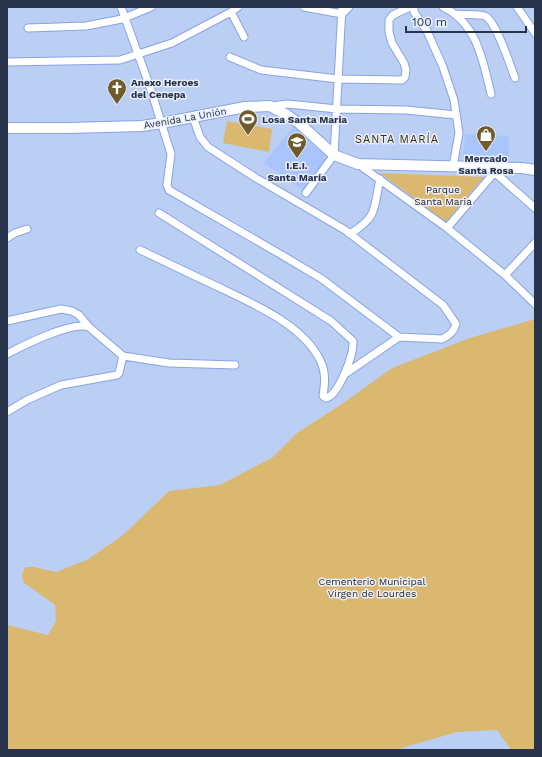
<svg xmlns="http://www.w3.org/2000/svg" width="542" height="757" viewBox="0 0 542 757" font-family="'Work Sans',sans-serif">
	<style>
		.built { fill: #aac4fc }
		.green { fill: #dbb86f }
		.lines { fill: none; stroke-linecap: round; stroke-linejoin: round }
		.street-casing { stroke: #87a4e1; stroke-width: 9 }
		.secondary-casing { stroke: #87a4e1; stroke-width: 12 }
		.street { stroke: #fff; stroke-width: 7 }
		.secondary { stroke: #fff; stroke-width: 10 }
		.labels { text-anchor: middle; dominant-baseline: central; stroke-width: 3; stroke-linejoin: round; paint-order: stroke }
		.poi-label { font-size: 10px; font-weight: bold; fill: #28334c; stroke: #e8eefb; text-anchor: start }
		.street-label { font-size: 10px; fill: #28334c; stroke: #e8eefb }
		.park-label { font-size: 10px; fill: #312918; stroke: #e8eefb }
		.neighbourhood-label { font-size: 11px; letter-spacing: 1px; fill: #3e2d04; stroke: #e8eefb }
	</style>
	<rect width="100%" height="100%" fill="#bbcef4"/>
	<path class="built" d="M294,126L314,146L324,154L328,160L304,191L264,163Z
		M465,134L509,136V160L463,158Z"/>
	<path class="green" d="M227,121L272,129L269,152L223,143Z
		M380,173L484,177L446,222Z
		M535,319V750H511L497,730L457,732L395,750H7V625L48,635L56,621L55,605L23,582L22,573L26,567H34L56,572L87,560L123,535L169,491L220,485L273,457L297,433L342,404L392,368L470,338Z"/>
	<g class="lines">
		<defs>
			<path id="street" d="M121,7L150,87L171,154L167,185L169,190L280,254L322,279L399,337L442,339C449,336 454,331 456,324L443,305L345,230L256,178L208,147L200,137L193,117
				M304,7L342,14L349,7
				M414,7V12L427,31L443,67L454,100L459,133L453,166
				M443,7C477,23 483,61 491,94
				M517,7L535,33
				M231,12L244,37
				M456,14C464,15 478,14 485,16C496,21 510,65 515,78
				M28,28L86,26L122,19L151,7
				M230,57L261,70L338,79L402,80L405,77L406,70L404,63L392,43L389,32V20L393,15L410,7
				M7,62L120,60L172,43L231,12L238,7
				M271,106L288,104L337,109L406,110L456,115
				M358,164L447,228L505,275L535,304
				M493,171L535,208
				M306,193L334,155L342,7
				M447,228L494,173
				M350,234C379,215 373,210 380,179
				M7,238L15,233L27,229
				M140,250C164,261 188,273 212,284C247,301 302,323 320,360C326,372 325,383 323,396L326,398C339,395 354,354 353,341L331,321L159,213
				M505,275L535,243
				M7,321L61,309L72,311L79,315L89,327L123,356L169,363L235,365
				M7,354C24,345 72,321 89,327
				M345,374L399,337
				M7,412L27,400L61,385L117,375L119,373L123,356"/>
			<path id="secondary" d="M7,128H68L142,126L162,123L245,107L270,106L287,115L300,124L334,155L358,164L522,168L535,170"/>
		</defs>
		<use href="#street" class="street-casing"/>
		<use href="#secondary" class="secondary-casing"/>
		<use href="#street" class="street"/>
		<use href="#secondary" class="secondary"/>
	</g>
	<defs>
		<symbol id="church-pin" viewBox="-11 -11 22 30"><path d="M0 17L-7.5 6A9.5 9.5 0 1 1 7.5 6Z" fill="#715b2b" stroke="#e8eefb"/><path d="M-1.2-6h2.4v3.5h3.3v2.4h-3.3V6h-2.4V-.1h-3.3v-2.4h3.3Z" fill="#fff"/></symbol>
		<symbol id="stadium-pin" viewBox="-11 -11 22 30"><path d="M0 17L-7.5 6A9.5 9.5 0 1 1 7.5 6Z" fill="#715b2b" stroke="#e8eefb"/><path d="M0-5a6.5 5 0 1 0 0 10a6.5 5 0 1 0 0-10ZM-3.5-1.8h7v3.6h-7Z" fill="#fff"/></symbol>
		<symbol id="shop-pin" viewBox="-11 -11 22 30"><path d="M0 17L-7.5 6A9.5 9.5 0 1 1 7.5 6Z" fill="#715b2b" stroke="#e8eefb"/><path d="M-5-2.5h2.3a2.7 3.5 0 0 1 5.4 0H5L5.5 6h-11ZM-1.5-2.5h3a1.5 2.3 0 0 0-3 0Z" fill="#fff"/></symbol>
		<symbol id="school-pin" viewBox="-11 -11 22 30"><path d="M0 17L-7.5 6A9.5 9.5 0 1 1 7.5 6Z" fill="#715b2b" stroke="#e8eefb"/><path d="M0-5L7-2L0 1L-7-2ZM-4 1L0 2.5L4 1V4Q0 6-4 4Z" fill="#fff"/></symbol>
	</defs>
	<g fill-rule="evenodd">
		<use href="#church-pin" x="106" y="77" width="22" height="30"/>
		<use href="#stadium-pin" x="237" y="108" width="22" height="30"/>
		<use href="#shop-pin" x="475" y="124" width="22" height="30"/>
		<use href="#school-pin" x="286" y="131" width="22" height="30"/>
	</g>
	<g class="labels">
		<g class="poi-label">
			<text x="131" y="82">Anexo Heroes<tspan x="131" dy="12">del Cenepa</tspan></text>
			<text x="262" y="119">Losa Santa Maria</text>
			<text x="486" y="158" text-anchor="middle">Mercado<tspan x="486" dy="12">Santa Rosa</tspan></text>
			<text x="297" y="165" text-anchor="middle">I.E.I.<tspan x="297" dy="12">Santa María</tspan></text>
		</g>
		<g class="street-label">
			<text transform="translate(185 118) rotate(-10)">Avenida La Unión</text>
		</g>
		<g class="park-label">
			<text x="443" y="189">Parque<tspan x="443" dy="12">Santa Maria</tspan></text>
			<text x="372" y="581">Cementerio Municipal<tspan x="372" dy="12">Virgen de Lourdes</tspan></text>
		</g>
		<g class="neighbourhood-label">
			<text x="397" y="139">SANTA MARÍA</text>
		</g>
	</g>
	<rect width="542" height="757" fill="none" stroke="#28334c" stroke-width="16"/>
	<path d="M406 26v6h120v-6" fill="none" stroke="#28334c" stroke-width="2"/>
	<text x="412" y="26" font-size="12" fill="#28334c" stroke="#e8eefb" stroke-width="3" paint-order="stroke">100 m</text>
</svg>
